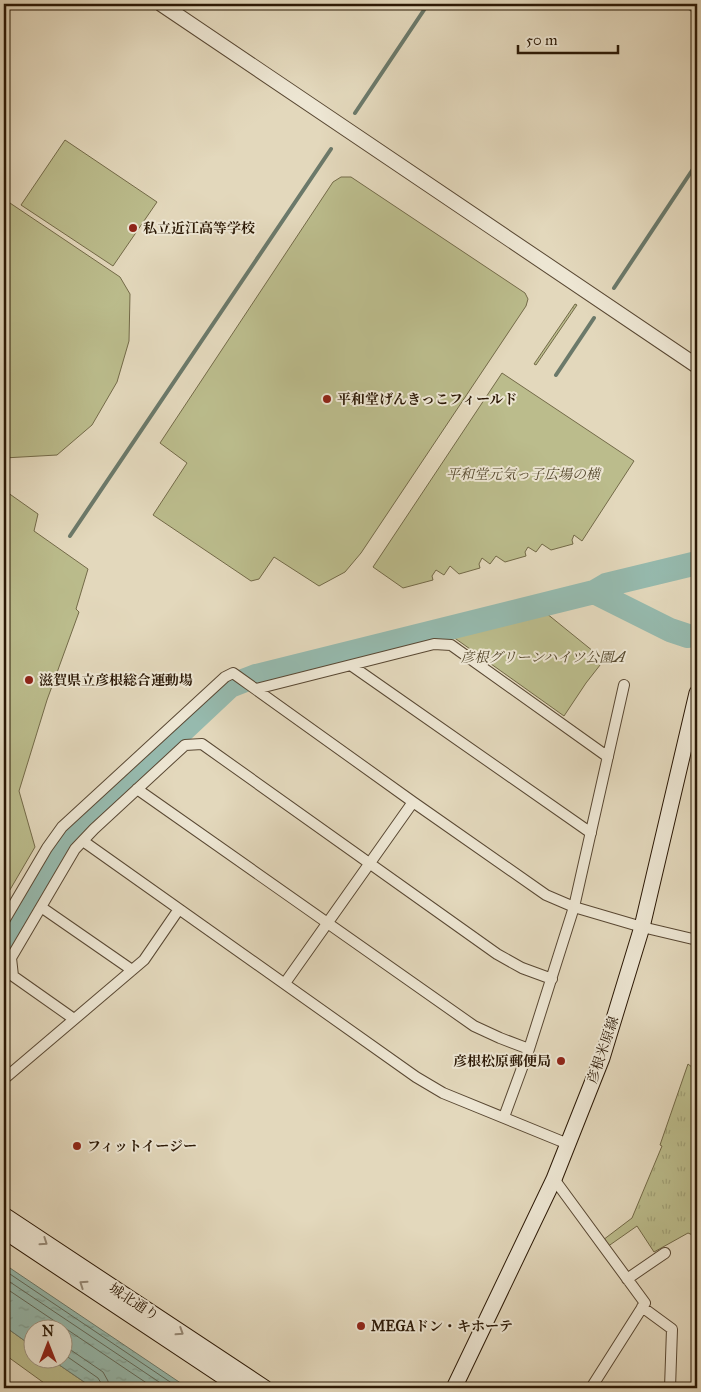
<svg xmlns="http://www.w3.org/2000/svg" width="701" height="1392" viewBox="0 0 701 1392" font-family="'IM FELL Great Primer','Noto Serif JP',serif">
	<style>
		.grass { fill: url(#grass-tufts); stroke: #736a48 }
		.green { fill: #bbbc8c; stroke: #736a48 }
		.water { fill: url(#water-ripples); stroke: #6b796a }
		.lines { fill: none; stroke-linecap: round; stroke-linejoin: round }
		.shore { stroke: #60695a; stroke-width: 1 }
		.stream { stroke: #6b796a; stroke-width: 4 }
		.river { stroke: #96baae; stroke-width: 24 }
		.minor-casing { stroke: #594833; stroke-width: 12 }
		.tertiary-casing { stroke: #594833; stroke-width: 16 }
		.secondary-casing { stroke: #2b1805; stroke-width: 17 }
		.minor { stroke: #ede6d3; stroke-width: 10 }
		.tertiary { stroke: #ede6d3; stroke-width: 14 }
		.secondary { stroke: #ede6d3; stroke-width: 15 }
		.oneway { stroke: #968976 }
		.poi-dot { fill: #8f2418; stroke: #ede6d3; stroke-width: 2 }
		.labels { text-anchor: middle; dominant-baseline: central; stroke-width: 4; stroke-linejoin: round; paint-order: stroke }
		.poi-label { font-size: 14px; font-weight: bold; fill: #2b1805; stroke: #ede6d3; text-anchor: start }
		.park-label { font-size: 14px; font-style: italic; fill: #56492e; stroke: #ede6d3 }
		.street-label { font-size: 14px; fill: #2b1805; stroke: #ede6d3 }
	</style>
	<defs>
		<pattern id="grass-tufts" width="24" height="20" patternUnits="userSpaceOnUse" patternTransform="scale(1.25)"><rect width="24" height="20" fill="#bbbc8c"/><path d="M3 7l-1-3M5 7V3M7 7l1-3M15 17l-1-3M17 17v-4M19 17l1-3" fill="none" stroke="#a1a177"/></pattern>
		<pattern id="water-ripples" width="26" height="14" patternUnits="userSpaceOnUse" patternTransform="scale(1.25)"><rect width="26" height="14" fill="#96baae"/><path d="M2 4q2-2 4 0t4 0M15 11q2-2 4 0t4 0" fill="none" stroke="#819f94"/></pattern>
	</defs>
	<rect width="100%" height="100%" fill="#e3d8bc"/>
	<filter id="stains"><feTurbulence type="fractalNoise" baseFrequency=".004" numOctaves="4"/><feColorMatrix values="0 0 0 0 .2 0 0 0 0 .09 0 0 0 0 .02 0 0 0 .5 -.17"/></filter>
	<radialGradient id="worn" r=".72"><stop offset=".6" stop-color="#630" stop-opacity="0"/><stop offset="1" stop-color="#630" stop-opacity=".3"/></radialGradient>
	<path class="grass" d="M575,304L577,305L536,365L534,364Z
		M688,1064L697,1071V1237L688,1233L654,1252L637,1226L607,1247L603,1240L632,1218L662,1146L660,1145Z"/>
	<path class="green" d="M65,140L157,202L113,266L21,205Z
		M341,177H351L525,293L528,299L526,306L361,553L345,572L319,586L274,557L259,579L251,581L153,515L187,463L160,443L333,182Z
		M4,199L120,277L130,294L129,341L117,382L92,425L57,455L4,458Z
		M502,373L634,461L582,541L574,535L572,540L573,544L551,550L542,544L536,552L528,547L525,552L526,556L505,562L496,556L490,564L482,558L479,564L480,568L459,574L450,566L444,575L436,570L432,576L433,580L403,588L373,567Z
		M4,490L38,514L34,531L88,569L76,609L79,612L47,700L19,791L35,847L4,900Z
		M546,613L604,660L586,683L564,716L449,634Z
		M4,1326L32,1346V1360H52L93,1388H51L4,1354Z"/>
	<path class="water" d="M4,1264L188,1388H93L52,1360H62V1330H32V1346L4,1326Z"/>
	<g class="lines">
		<path class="shore" d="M4,1270L179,1388
			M4,1278L168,1388
			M4,1287L154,1388
			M62,1344L103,1372L108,1381L109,1388
			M62,1353L98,1378L101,1383V1388"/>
		<path class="stream" d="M683,4L697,13
			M355,113L428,4
			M614,288L697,163
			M556,375L594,318
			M70,536L331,149"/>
		<path class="river" d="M594,592L670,630L688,636
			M4,946L67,839L230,686L256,676L594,592L606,585L697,563"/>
		<defs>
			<path id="minor" d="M352,666L591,833
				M256,689L434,644L451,645L608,757
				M137,789L474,1026L500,1038L529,1049
				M83,841L416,1077L443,1093L568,1144
				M41,907L132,970
				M4,921L47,848L62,827L225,677L233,673L413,802L546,895L574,907L642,927L697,940
				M285,983L413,802
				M74,1019L13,976L11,958L75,849L94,829L185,745L202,744L497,954L522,968L552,979
				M4,1079L144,960L179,909
				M504,1117L529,1049L574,907L624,685
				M554,1179L645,1303L591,1388
				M627,1279L665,1253
				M642,1307L672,1329L670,1388"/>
			<path id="tertiary" d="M161,4L697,366"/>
			<path id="secondary" d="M4,1215L265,1388
				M4,1231L240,1388
				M454,1388L554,1179L602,1058L642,927L697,693"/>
		</defs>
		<use href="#minor" class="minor-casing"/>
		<use href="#tertiary" class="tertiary-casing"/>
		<use href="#secondary" class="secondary-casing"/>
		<use href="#minor" class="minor"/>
		<use href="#tertiary" class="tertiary"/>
		<use href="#secondary" class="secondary"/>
	</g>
	<defs><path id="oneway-chevron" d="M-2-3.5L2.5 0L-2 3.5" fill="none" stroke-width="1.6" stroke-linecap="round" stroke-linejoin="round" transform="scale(1.25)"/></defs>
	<g class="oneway">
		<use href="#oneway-chevron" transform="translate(44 1242) rotate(34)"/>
		<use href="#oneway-chevron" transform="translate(83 1284) rotate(-146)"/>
		<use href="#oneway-chevron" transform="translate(180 1332) rotate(33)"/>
	</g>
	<g class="poi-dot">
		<circle cx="133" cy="228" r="5"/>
		<circle cx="327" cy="399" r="5"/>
		<circle cx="29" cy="680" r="5"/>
		<circle cx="561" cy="1061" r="5"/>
		<circle cx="77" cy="1146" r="5"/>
		<circle cx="361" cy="1326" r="5"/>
	</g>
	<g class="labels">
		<g class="poi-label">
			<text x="143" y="228">私立近江高等学校</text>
			<text x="337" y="399">平和堂げんきっこフィールド</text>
			<text x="39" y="680">滋賀県立彦根総合運動場</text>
			<text x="551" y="1061" text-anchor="end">彦根松原郵便局</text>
			<text x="87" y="1146">フィットイージー</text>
			<text x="371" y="1326">MEGAドン・キホーテ</text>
		</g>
		<g class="park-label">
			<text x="523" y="474">平和堂元気っ子広場の横</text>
			<text x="543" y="657">彦根グリーンハイツ公園A</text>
		</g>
		<g class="street-label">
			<text transform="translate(603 1050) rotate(-71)">彦根米原線</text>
			<text transform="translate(134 1302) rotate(33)">城北通り</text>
		</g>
	</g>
	<rect width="701" height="1392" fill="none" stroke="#e3d8bc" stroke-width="20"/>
	<rect x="5" y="5" width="691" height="1382" fill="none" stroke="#2b1805" stroke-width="2.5"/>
	<rect x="10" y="10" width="681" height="1372" fill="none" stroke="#2b1805"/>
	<g transform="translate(48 1344)"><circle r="24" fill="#ede6d3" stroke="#9f9481"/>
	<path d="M0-4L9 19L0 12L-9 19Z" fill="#8f2418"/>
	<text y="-8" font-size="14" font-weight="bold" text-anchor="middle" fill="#2b1805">N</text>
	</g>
	<path d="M518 45v8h100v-8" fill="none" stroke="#2b1805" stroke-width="2.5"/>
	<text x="526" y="45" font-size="15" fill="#2b1805" stroke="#ede6d3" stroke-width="4" paint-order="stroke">50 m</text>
	<rect width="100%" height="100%" filter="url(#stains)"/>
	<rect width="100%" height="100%" fill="url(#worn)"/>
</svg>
